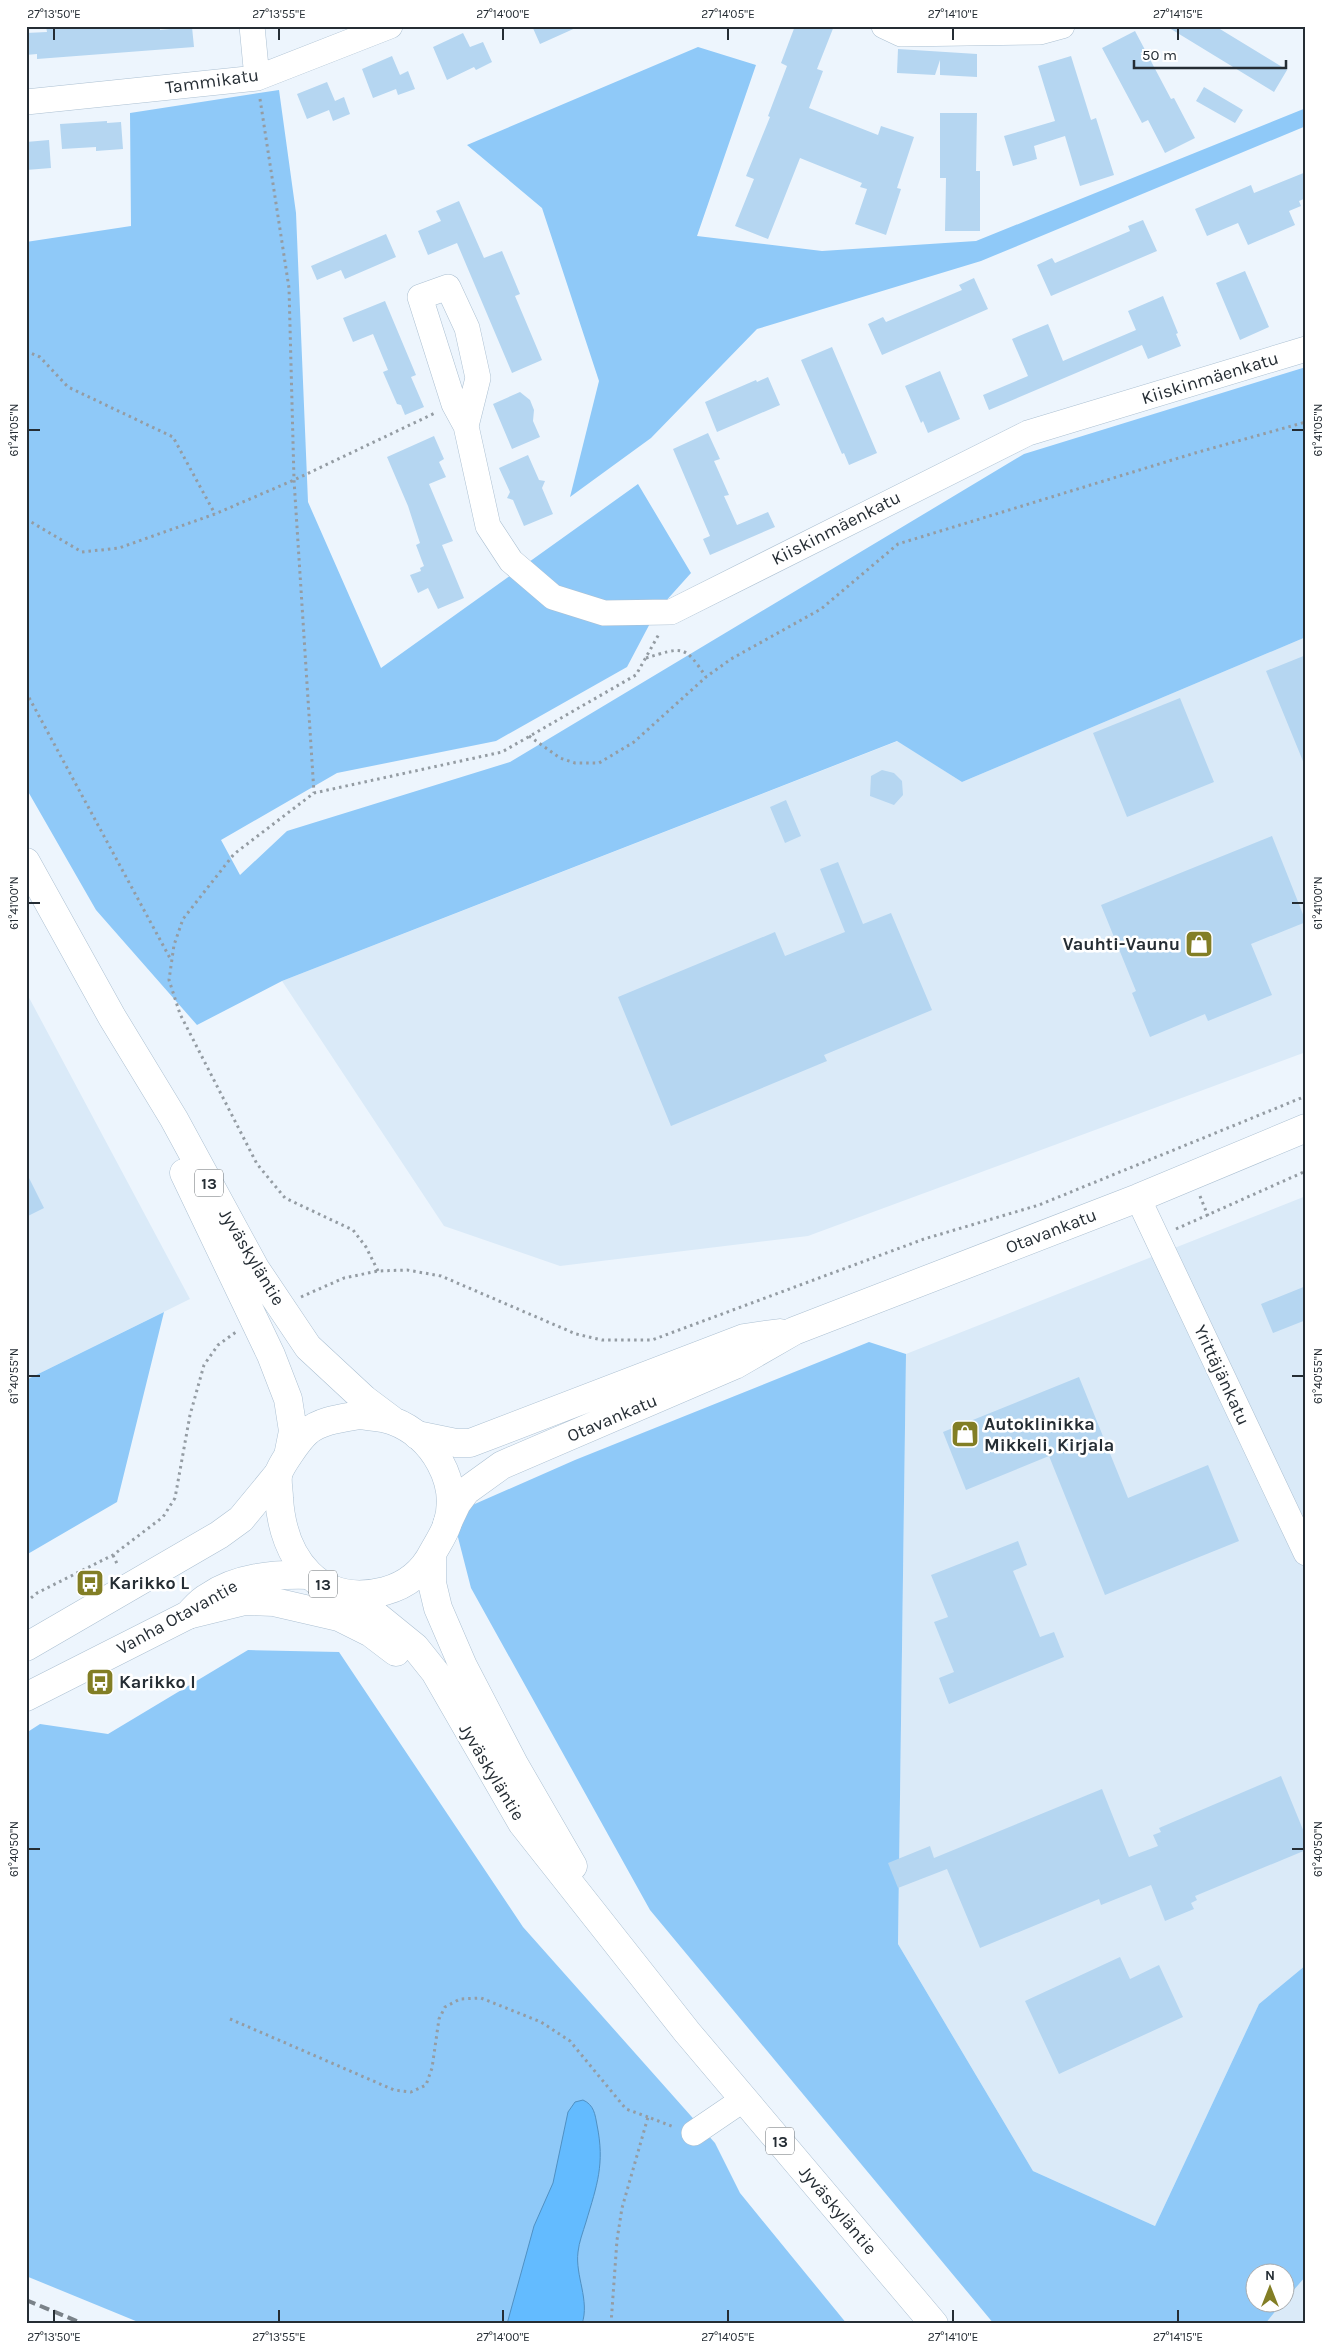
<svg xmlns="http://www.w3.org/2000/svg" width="1332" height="2350" viewBox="0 0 1332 2350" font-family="Karla,sans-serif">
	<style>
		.built { fill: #daeaf8 }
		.green { fill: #8fc9f8 }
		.water { fill: #63bbff; stroke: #5090c2 }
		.building { fill: #b5d6f1 }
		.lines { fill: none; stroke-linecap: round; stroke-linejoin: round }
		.minor-casing { stroke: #acc0d2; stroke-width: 26 }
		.major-casing { stroke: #acc0d2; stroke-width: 29 }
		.highway-casing { stroke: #acc0d2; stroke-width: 29 }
		.path { stroke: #949ca3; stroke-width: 3; stroke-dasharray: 2.5 4; stroke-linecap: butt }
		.minor { stroke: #fff; stroke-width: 25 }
		.major { stroke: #fff; stroke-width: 28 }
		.highway { stroke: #fff; stroke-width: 28 }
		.rail { stroke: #7a8289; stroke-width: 4; stroke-dasharray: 10 5; stroke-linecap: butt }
		.ticks { fill: none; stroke: #252d34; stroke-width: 2 }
		.labels { text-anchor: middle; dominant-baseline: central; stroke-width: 5; stroke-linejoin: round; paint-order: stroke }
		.shield { fill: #fff; stroke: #666c71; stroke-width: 1 }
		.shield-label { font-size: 16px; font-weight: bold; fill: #252d34 }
		.street-label { font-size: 18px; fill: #252d34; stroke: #fff }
		.poi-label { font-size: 18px; font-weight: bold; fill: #252d34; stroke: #fff; text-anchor: start }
		.neatline { fill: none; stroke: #252d34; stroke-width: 2 }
		.ticks-label { font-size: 12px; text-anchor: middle; fill: #252d34 }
	</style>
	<rect width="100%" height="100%" fill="#edf5fd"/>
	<path class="built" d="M1306,637V1052L808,1236L560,1266L444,1226L282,981L898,741L962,782Z
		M26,992L190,1299L26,1380Z
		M1306,1196V1965L1259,2004L1155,2226L1033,2171L898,1944L906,1354Z
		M1306,2276V2324H1265L1264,2323L1282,2303L1284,2302L1285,2300Z"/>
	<path class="green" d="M698,47L756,65L697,236L822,251L976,241L1306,108V126L981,261L757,329L651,438L570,497L599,381L542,208L467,145Z
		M279,90L296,213L308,502L381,668L638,484L691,573L656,612L627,667L496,741L337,773L221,840L240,875L287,831L510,762L1024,454L1306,367V637L962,782L897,741L282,981L197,1025L96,910L26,788V242L131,226L130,113Z
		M164,1312L117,1502L26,1555V1380Z
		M869,1342L906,1354L898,1944L1033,2171L1155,2226L1259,2004L1306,1965V2276L1285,2300L1284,2272H1254V2302L1282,2303L1265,2324H994L650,1910L471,1588L452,1514L575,1460Z
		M248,1650L339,1652L523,1927L715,2143L740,2193L847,2324H143L26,2276V1733L40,1724L108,1734Z"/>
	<path class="water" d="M583,2100C594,2105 595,2114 597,2125C605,2164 597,2185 586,2222C583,2232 579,2242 578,2252C575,2276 590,2300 582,2324H507L534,2226L553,2183L568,2112L575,2102Z"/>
	<path class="building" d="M46,26H160V30L192,27L194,47L37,59V54L26,55V33L47,32Z
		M532,26H580L540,44Z
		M795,26H834L817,69L823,71L809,108L878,135L881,126L914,137L897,188L901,189L886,235L855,224L867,189L860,187L862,183L800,158L768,239L735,226L754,179L746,176L770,117L768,116L787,66L781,63Z
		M1166,26H1215L1287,70L1274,92Z
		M1135,31L1171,99L1174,98L1195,138L1165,153L1148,120L1142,123L1102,48Z
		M463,33L470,47L483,42L492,62L476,70L474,67L447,80L433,47Z
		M898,49L977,54V77L940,75V60L935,75L897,73Z
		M392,56L400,75L408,71L415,89L398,95L396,89L373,98L362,69Z
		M1071,56L1091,120L1096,118L1114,175L1080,186L1065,136L1034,146L1037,159L1013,166L1004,136L1055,121L1038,66Z
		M327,82L335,101L344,97L350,114L333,121L329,110L307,119L297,94Z
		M1204,87L1243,110L1235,123L1196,101Z
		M940,113H977L976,171H980V231H945L946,178H940Z
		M107,121V123L121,122L123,149L96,151V147L62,149L60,124Z
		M49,140L51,168L26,170V142Z
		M1306,172V198L1299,201L1301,206L1289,211L1295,225L1248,245L1238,223L1207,236L1195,209L1251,185L1254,193Z
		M459,201L484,258L502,251L520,294L515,296L542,360L512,373L457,243L428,255L418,231L441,221L436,211Z
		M1143,220L1157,251L1051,296L1037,265L1052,258L1055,263L1130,231L1128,226Z
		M386,234L396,257L345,279L341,270L317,280L311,266Z
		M1245,271L1269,327L1240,340L1216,283Z
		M974,278L988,309L882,355L868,324L883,317L886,322L962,290L959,285Z
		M1163,296L1178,333L1176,334L1181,346L1148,359L1142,345L989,410L983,395L1028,376L1012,339L1048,324L1063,361L1136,330L1128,311Z
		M385,301L416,375L411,377L424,407L405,415L401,405L397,404L383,372L388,370L373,334L353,342L343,318Z
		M832,347L877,453L849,465L844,453L842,454L801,360Z
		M940,371L960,419L928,433L923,421L921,423L905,386Z
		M768,377L780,405L717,432L705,402L756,380L757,382Z
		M520,392L530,400L534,410L533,421L540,437L512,449L493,404Z
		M708,433L720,459L714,461L729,495L724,496L737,525L768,512L775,527L710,555L703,539L710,536L673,449Z
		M434,436L444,459L439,462L446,477L429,484L453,541L442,545L464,598L438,609L428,588L418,593L410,575L421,571L420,568L424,566L416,545L420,543L408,506L387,457Z
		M528,455L539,480L545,481L542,488L553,514L524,526L513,500L507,498L510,492L499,468Z
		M1306,655V766H1305L1266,671Z
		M1180,698L1214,782L1127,817L1093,733Z
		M882,770L894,773L902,781L903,795L894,805L870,796L871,776Z
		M786,800L801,836L785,843L770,807Z
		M1272,836L1306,922L1251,944L1272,995L1208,1021L1205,1014L1150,1037L1132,993L1136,991L1101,905Z
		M838,862L863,924L891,913L932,1010L824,1055L827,1061L671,1126L618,997L775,932L785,956L845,932L820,869Z
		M26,1172L44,1208L26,1217Z
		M1306,1286V1320L1273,1333L1261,1304Z
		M1079,1377L1128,1498L1208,1465L1239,1541L1105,1595L1049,1456L966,1490L943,1432Z
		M1018,1541L1027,1565L1013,1571L1040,1637L1054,1632L1064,1657L949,1704L939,1678L954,1672L934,1622L948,1617L931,1575Z
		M1281,1776L1306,1837V1850L1195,1896L1197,1900L1191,1903L1194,1909L1165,1921L1151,1885L1101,1905L1099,1899L980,1948L947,1869L898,1888L888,1863L930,1846L934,1858L1102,1789L1129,1857L1158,1846L1153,1835L1161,1832L1159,1828Z
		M1120,1957L1130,1979L1159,1965L1183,2017L1059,2074L1025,2001Z"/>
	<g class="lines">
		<defs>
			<path id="minor" d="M252,26L257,78
				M884,26L901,34L1040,32L1062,26
				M26,102L257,78L390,26
				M466,426L454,404L420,297L448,287L467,328L478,378L466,426L488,526L511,561L553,597L604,613L671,612L1028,433L1306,349
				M1138,1198L1306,1553
				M694,2133L744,2099"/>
			<path id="major" d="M417,1435L456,1443H470L744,1338L780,1333
				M447,1524L457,1503L466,1491L502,1465L735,1365L794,1331L1138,1198L1306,1128
				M26,1647L219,1535L241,1519L278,1474
				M26,1697L188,1615C194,1609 200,1601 208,1597C237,1577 274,1574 308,1575"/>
			<path id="highway" d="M26,862L112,1017L174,1119L255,1268L308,1347L364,1399L392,1420
				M184,1173L271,1355L288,1399L293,1431L288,1456
				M360,1415C371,1417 384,1417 393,1421C433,1436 461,1483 447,1525C444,1534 438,1543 433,1552C423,1572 407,1585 385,1591C319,1608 283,1559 279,1498C279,1491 277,1483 278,1476C279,1467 299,1439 307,1432C321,1420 343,1418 360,1415Z
				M432,1555V1583L438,1608L463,1666L514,1764L573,1866
				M351,1595L415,1647L435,1672L522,1823L687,2032L934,2324
				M188,1615L245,1601L274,1602L339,1617L371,1633L396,1652"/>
		</defs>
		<use href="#minor" class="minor-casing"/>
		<use href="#major" class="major-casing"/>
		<use href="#highway" class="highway-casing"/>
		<path class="path" d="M260,99L289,288L294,480L314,793
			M26,351L40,357L68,387L173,437L215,514
			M26,519L82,552L119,548L215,514L294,480L435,413
			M646,658C683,647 684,644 706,677L731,659L821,609L898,544L1195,453L1306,422
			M26,692L171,960
			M529,736L560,758L575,763H599L634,742L706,677
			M1200,1196L1208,1216
			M1176,1229L1306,1171
			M378,1271L366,1247L353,1230L285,1198L257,1164L180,1014L169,980L174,945L183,919L234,854L314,793L502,752L636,675L659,634
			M301,1297L344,1278L378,1271L407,1270L441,1276L576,1334L602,1340H652L924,1239L1039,1205L1306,1096
			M113,1555L118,1566
			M26,1602L37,1593L113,1555L163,1517L175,1498L190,1415L204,1365L218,1345L236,1332
			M230,2019L394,2090L411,2092L426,2085L432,2068L439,2019L445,2007L460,1999L481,1998L541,2022L570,2041L626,2109L648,2117
			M611,2324L617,2240L622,2208L648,2117L674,2127"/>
		<use href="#minor" class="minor"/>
		<use href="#major" class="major"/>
		<use href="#highway" class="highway"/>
		<path class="rail" d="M26,2300L84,2324"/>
	</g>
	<path class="ticks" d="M54,28V40M279,28V40M503,28V40M728,28V40M953,28V40M1178,28V40M28,430H40M1292,430H1304M28,903H40M1292,903H1304M28,1376H40M1292,1376H1304M28,1849H40M1292,1849H1304M54,2310V2322M279,2310V2322M503,2310V2322M728,2310V2322M953,2310V2322M1178,2310V2322"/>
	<defs>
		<symbol id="shop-square" viewBox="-11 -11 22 22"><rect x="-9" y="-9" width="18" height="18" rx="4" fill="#827e25" stroke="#fff"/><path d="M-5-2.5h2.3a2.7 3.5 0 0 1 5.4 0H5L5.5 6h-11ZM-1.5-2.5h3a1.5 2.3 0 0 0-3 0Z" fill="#fff"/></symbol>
		<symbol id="bus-square" viewBox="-11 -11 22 22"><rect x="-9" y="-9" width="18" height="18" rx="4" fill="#827e25" stroke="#fff"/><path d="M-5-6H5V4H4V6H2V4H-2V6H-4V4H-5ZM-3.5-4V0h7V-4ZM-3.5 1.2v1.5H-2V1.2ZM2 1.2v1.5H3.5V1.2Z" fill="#fff"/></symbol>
	</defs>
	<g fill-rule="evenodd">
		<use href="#shop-square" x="1183" y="928" width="32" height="32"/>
		<use href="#shop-square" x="949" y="1418" width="32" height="32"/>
		<use href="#bus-square" x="74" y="1567" width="32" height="32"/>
		<use href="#bus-square" x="84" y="1666" width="32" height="32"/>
	</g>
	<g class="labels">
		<g class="shield">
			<rect x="195" y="1169.5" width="28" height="27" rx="4"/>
			<rect x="309" y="1570.5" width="28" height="27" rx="4"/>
			<rect x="766" y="2127.5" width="28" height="27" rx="4"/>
		</g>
		<g class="shield-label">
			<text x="209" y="1183">13</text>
			<text x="323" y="1584">13</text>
			<text x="780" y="2141">13</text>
		</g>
		<g class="street-label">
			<text transform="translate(212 81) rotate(-8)">Tammikatu</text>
			<text transform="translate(1210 378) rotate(-17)">Kiiskinmäenkatu</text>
			<text transform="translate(836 528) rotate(-27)">Kiiskinmäenkatu</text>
			<text transform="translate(1051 1231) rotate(-21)">Otavankatu</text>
			<text transform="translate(252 1257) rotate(59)">Jyväskyläntie</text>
			<text transform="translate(1222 1375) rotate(65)">Yrittäjänkatu</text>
			<text transform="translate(612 1418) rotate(-23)">Otavankatu</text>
			<text transform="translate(177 1617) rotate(-29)">Vanha Otavantie</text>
			<text transform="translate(492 1772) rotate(59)">Jyväskyläntie</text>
			<text transform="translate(838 2210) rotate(50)">Jyväskyläntie</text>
		</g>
		<g class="poi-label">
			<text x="1180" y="944" text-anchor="end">Vauhti-Vaunu</text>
			<text x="984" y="1424">Autoklinikka<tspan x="984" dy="21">Mikkeli, Kirjala</tspan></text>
			<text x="109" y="1583">Karikko L</text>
			<text x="119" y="1682">Karikko I</text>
		</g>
	</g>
	<rect width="1332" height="2350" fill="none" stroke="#ffffff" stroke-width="55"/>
	<g transform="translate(1270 2288)"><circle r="24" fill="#ffffff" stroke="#a8abae"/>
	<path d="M0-4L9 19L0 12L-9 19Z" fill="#827e25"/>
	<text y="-8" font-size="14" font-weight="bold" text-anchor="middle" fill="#252d34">N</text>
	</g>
	<path d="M1134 60v8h152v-8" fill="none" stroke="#252d34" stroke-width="2.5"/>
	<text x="1142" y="60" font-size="15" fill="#252d34" stroke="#ffffff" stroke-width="4" paint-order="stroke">50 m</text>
	<rect x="28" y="28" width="1276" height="2294" class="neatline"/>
	<g class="ticks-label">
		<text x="54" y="18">27°13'50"E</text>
		<text x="279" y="18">27°13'55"E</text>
		<text x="503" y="18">27°14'00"E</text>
		<text x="728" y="18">27°14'05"E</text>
		<text x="953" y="18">27°14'10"E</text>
		<text x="1178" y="18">27°14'15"E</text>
		<text transform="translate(14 430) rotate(-90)" y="4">61°41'05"N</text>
		<text transform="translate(1318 430) rotate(-90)" y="4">61°41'05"N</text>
		<text transform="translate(14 903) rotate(-90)" y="4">61°41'00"N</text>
		<text transform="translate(1318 903) rotate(-90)" y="4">61°41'00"N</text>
		<text transform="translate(14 1376) rotate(-90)" y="4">61°40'55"N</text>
		<text transform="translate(1318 1376) rotate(-90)" y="4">61°40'55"N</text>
		<text transform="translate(14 1849) rotate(-90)" y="4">61°40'50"N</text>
		<text transform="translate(1318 1849) rotate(-90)" y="4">61°40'50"N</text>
		<text x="54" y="2341">27°13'50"E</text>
		<text x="279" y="2341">27°13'55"E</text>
		<text x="503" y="2341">27°14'00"E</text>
		<text x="728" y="2341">27°14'05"E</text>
		<text x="953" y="2341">27°14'10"E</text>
		<text x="1178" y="2341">27°14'15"E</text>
	</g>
</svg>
